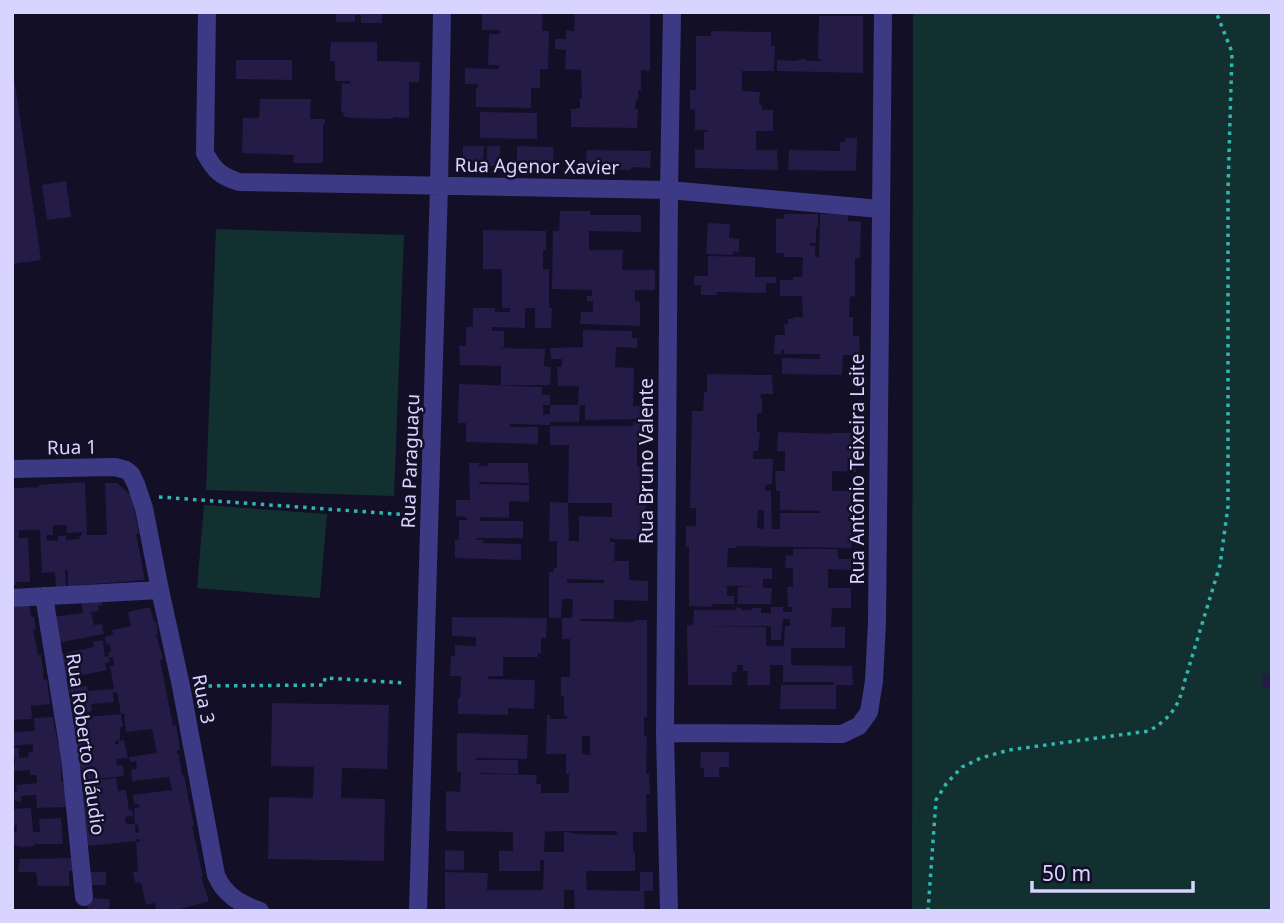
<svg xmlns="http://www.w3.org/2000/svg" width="1284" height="923" viewBox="0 0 1284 923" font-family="'Noto Sans',sans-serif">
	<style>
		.green { fill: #12302f }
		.building { fill: #241b47; fill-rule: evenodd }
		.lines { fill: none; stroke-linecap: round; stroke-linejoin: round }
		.path { stroke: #2fb8b0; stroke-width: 3.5; stroke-dasharray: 3.5 5; stroke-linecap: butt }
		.street { stroke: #3d3a85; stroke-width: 18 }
		.labels { text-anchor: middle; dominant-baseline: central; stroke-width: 5; stroke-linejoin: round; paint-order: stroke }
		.street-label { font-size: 19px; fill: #d9d4ff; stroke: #130f26 }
	</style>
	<rect width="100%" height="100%" fill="#130f26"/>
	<path class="green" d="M913,12H1272V911H912Z
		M216,229L404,235L394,496L206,490Z
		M204,505L327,514L320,598L197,588Z"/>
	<path class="building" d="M336,12H382V23H361V15H355V22H336Z
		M482,12H543L542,31H549L548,69H540V88H531V108L476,107V87L478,88V84H465V68L499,69V65H488L489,34H500V30H482Z
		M575,12H650V71L641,70V90H638V99H636L635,109H638L637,128L571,127V109L580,108V98H582L581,70L565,69L566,50L555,49V39H566V30L574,31Z
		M819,16H863V73L777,71V60L794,61L803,59H806V61H821V59H818Z
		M711,31L771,32V46H775L774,71H742V91L760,92L759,105H762V110H773V131H756V150H777L778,170L695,168V149L704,150V132H708V130H695V110L690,109V90H696V36H711Z
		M331,42H377V61L420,62L419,82H409V118L393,117V119L349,118L350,117H344L343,112H341L342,83L350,84V81H335V61H330V47H331Z
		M236,60H292V80L236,79Z
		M12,77H14L41,260L12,264Z
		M260,99H311L310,119H325V124H323V163H293L294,155L242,153L243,118H259Z
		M480,112L537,113V139L480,138Z
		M845,138H857L856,171L788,170L789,150L840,151V142H845Z
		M463,146H484L483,166H463Z
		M487,146H500V166H487Z
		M517,146L553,147L554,169H537V166H517Z
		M587,150L651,151L650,168L631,167V170L604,169V167L585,168Z
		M66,181L71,217L47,220L42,185Z
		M560,211H590V215H641V232L589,231V250H623L622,270H655V290H635V301L640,302V326L580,324L581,312H593V301H587V296H592V290L552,289L553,231H559Z
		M837,211L848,212V221L861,222L860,258H855V296L850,297L849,317H853V336H859L860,355H843L842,375L782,374V358L820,359V354H784V350H781V354H774L775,335H785L784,324L788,325V319H793V317H803L802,296H780V280H793V277H802L803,257H784V253H776V218L784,219V214H818V228H816V243H810V246H815V257L819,258L820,214H837Z
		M708,223L730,224L729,238L739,239V252L733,251V255L706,254Z
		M483,230L546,231V250H543V269H549V308H552L551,328H535V308H525V328L492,327V331H504V347L500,348L545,349L544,366L551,367L550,385H501V366L460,365L459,346H466V327H473V308H495V312H510V308H502V269H483Z
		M708,256L755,257V277H776V283H766V293L717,292V295H701V285H694V276H708Z
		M583,330L632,331V338H637V348L616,347L615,367L634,368L633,406H647V419L585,420V405H580L579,422H550V425L510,424V427H538V444L466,442V423H458L459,384L542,387V395H550V405H543V415L550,414V405H578L579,386H558L557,367H562V359H551L550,348L583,347Z
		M707,374L772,375L773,394H761L760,398H762V413H757V432H760L758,451H753V459H773L772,484L765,485V491H771L772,529H780V513H820V511L780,510V491H776L775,471H785V451H777L778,432L831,434V433H853V452H857L856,472L832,471V491H854V530H851V548L737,546L736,548H728L727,567L772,568V579H763V588H772L771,604H737L738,587L754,586H724L727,587V596H734V604H713L712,607L689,606V547H686V526H696V508H690L692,411H703L704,392L707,393ZM758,510H764V529L757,528Z
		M633,422L647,423V432L640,431V445H637V466L646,467V484H641V504H646L645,540L612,539L613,538H610V542H615L614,561H629V580L648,581V601L614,600V619H580V621L633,622L634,620H647V717H644V736H647L646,774H649L650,794H646L647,832H633V852H635V871H586L587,890L640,891V872H653V891H644L645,911L575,910L574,890H564V911H445V872L488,873L487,890H543L544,860H540V871H499V851H513V832L446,831V791L460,792L461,772H457V733L528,735L527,759L476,758L475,760H518V774L480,773V774L537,775L536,784H541V793H569V774H566V754H546L547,715H550V719H567V716H564V696H561V677H570V639H562V618H572L573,599H562L561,618H549V572H554V568H557V541H549L550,502L568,503L569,445H550V426H633ZM568,503H612V517L579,516V541H569ZM567,579L604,580V583H567ZM582,736H590V755L582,754ZM557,831H617V833L616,835L574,834V833L564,832V852H544L545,832Z
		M469,463H479V466H488V463H528L529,483L479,482V484L529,485V502L509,501V518L480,517V521H523V538H476V540H484L483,543L521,544V560L455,558V539L459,540V520H467V517L456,516V500H470Z
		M85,482L87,535H107L105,483H117L132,496L139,534H136L145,580L68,586V570H65L66,586L56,587L55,572L42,573L40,530H19V538H28L30,582H16L17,585H12V488L39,487L38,485ZM53,525H67V533L82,532V535L79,536L80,539L66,540V536H58V541L46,540L47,535H53Z
		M793,549H838V559H851V570L828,569V588H851V608H832L831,627H845V648H791V665L852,666L853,685H836V709H780L781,685H834V682H783V665H770V685H747L748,671H743V665H737V672H733L732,674V685H688L687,626L693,625L694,610H736V607L741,608V610H752V608H761V613H771V607H783V612H792V607H788L787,587H793V568H785L786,555L793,556ZM783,619H790V626H785L784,646H766V627H704L771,626V640H781Z
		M101,599L103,605L98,606L99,611L91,612L94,625L102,624L104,634L57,643L52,617L83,613L81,600Z
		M29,601L31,617H34L36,629H33L38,655L41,654L44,680L47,679L50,704L31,706L32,719L12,720V602Z
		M150,607L154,622L156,621L158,634H156L163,659L160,660L173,726L176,725L180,750H177V754H179L182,775H184L194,826H192L203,876L201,877L209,901L173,911H150L156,908L155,903L146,905L142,886L140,882L135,883L133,872L138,871L136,842H140L139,839H136V841L87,846L82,782L116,778L118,791L126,790L129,810H132L133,816L125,817L126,824H135V833L139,832L138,824L135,825L134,808L140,807L139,804H134L133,795L172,790L169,777L132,781L131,770L137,769L136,761L130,762L129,757L157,753L152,729L126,732L124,713L121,714L117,692H113L114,702L91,704L92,711L87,712L88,717L121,714L123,727H120V740L115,741V744H119L118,741L124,740L128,758L116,759L117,766L123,765L124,776L83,780L82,770H80L69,688L87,686L88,691L114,689L110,666L114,665L113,657L109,658L110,662L105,663L107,670L65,679L61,654L94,647L93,642L103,640L105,657L109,656L108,652L111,651L109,644L106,645L105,637L113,635L112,630L131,626L128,612Z
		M452,617L547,618L546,638H541V653H538V657H503V676H488V679L535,680L534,709L508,708V715L458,714V698H460L461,676H450L451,656H455V645L476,646V637L452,636Z
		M1263,674L1272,675V688L1262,687Z
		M272,703L389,705L387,769L342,768L341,798L385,799L384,861L268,859L269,797L313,798L314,767L271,766Z
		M53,717L58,743L62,742L61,782H65L66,807L37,808L36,795L21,796V802L15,801L14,792H17L16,785L37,783V775H30V770L12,771V765H15V758H12V748H19V758L29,757L28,752H33V744L12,746V732L35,731L34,718Z
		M701,752H729V767H719V777H704V768H700Z
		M31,808L33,832H40L39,819L61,818L63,844H34V846L21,847L14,845V832H17V825H12V809Z
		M445,850L464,851V870H445Z
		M72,858L73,871H69V886H38L36,872H18L20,859Z
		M88,872H106V885H88Z
		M88,898L110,899L109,910L87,911Z"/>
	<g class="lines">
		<path class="path" d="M159,497L410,515
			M200,686L324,685L325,678L406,683
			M928,911L936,800L946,784L962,767L981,758L1009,750L1149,731C1172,717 1179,706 1185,680L1220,565L1228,506V189L1232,52L1216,12"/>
		<path class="street" d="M207,12L205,153C214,170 220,176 239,182L669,190L880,209
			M12,469L115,467L126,470L131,474L136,484L144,508L160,590L181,686L216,875C224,895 241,904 260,911
			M44,596L70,757L84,897
			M12,598L160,590
			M665,733L842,734L859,726L869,712L874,681L877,622L883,12
			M418,911L439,185L442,12
			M669,911L665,733L669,190L672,12"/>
	</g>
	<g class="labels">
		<g class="street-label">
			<text transform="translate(537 166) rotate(1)">Rua Agenor Xavier</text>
			<text transform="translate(72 447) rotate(-1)">Rua 1</text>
			<text transform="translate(410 461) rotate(-88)">Rua Paraguaçu</text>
			<text transform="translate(646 461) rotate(-90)">Rua Bruno Valente</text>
			<text transform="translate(857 469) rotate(-90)">Rua Antônio Teixeira Leite</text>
			<text transform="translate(204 699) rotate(79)">Rua 3</text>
			<text transform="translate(86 744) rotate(82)">Rua Roberto Cláudio</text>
		</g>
	</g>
	<rect width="1284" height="923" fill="none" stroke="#d9d4ff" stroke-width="28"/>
	<path d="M1032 881v10h161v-10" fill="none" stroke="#d9d4ff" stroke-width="3.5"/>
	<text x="1042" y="881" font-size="21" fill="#d9d4ff" stroke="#130f26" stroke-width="5" paint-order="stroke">50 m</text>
</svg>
